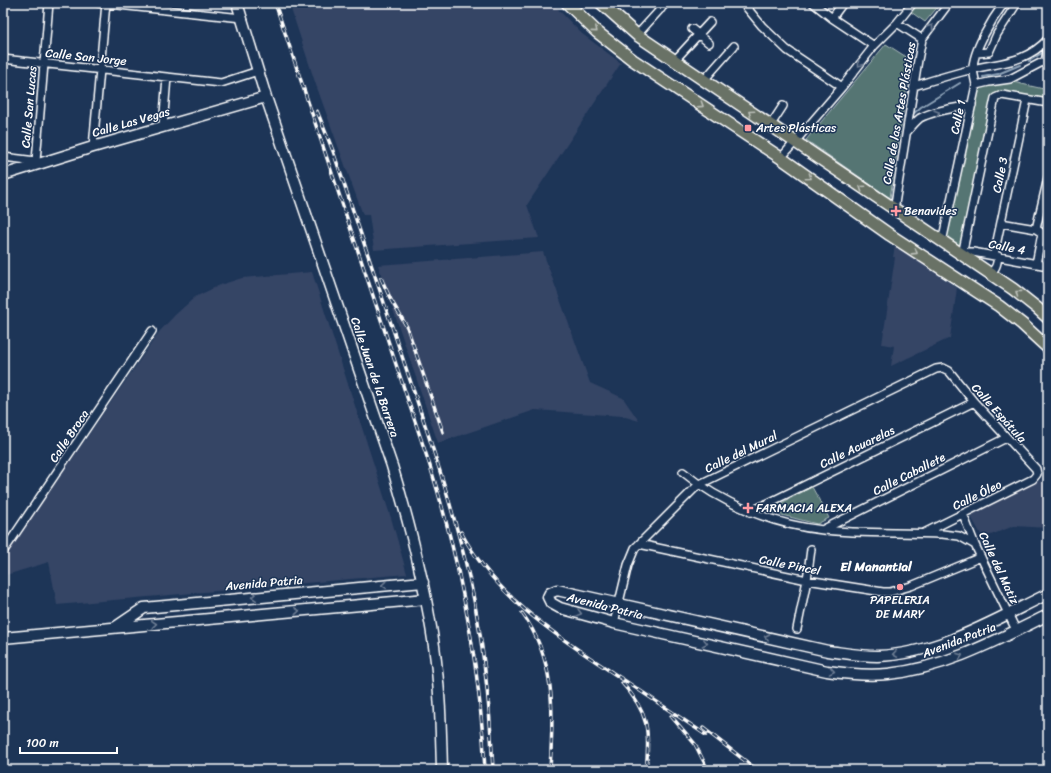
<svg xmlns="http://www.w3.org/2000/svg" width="1051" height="773" viewBox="0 0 1051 773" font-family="Sriracha,sans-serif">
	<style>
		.built { fill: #344465 }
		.green { fill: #547473; stroke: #aabab9 }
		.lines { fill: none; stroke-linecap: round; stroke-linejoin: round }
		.stream { stroke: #8fa4b9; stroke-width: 2 }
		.street-casing { stroke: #fff; stroke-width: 10 }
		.secondary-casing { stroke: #fff; stroke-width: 13 }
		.primary-casing { stroke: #fff; stroke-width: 14 }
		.street { stroke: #1d3557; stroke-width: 7 }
		.secondary { stroke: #1d3557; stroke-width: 10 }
		.primary { stroke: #697266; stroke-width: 11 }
		.rail-casing { stroke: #fff; stroke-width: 3.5 }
		.rail { stroke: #1d3557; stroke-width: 2; stroke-dasharray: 6; stroke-linecap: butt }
		.oneway { stroke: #6c7c92 }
		.oneway2 { stroke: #bcc0ba }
		.poi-dot { fill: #ff9aa2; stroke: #1d3557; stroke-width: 1.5 }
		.labels { text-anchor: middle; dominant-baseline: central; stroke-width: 3; stroke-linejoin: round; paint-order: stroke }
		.street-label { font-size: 12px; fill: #fff; stroke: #1d3557 }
		.poi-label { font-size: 12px; fill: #fff; stroke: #1d3557; text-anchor: start }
		.neighbourhood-label { font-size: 13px; font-weight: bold; fill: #fff; stroke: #1d3557 }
	</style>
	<rect width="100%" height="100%" fill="#1d3557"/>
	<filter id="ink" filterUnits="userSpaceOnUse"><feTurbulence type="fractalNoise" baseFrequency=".025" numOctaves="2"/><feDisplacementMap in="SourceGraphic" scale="8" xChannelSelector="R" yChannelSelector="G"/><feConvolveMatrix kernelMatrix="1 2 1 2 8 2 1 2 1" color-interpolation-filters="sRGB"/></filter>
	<g filter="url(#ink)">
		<path class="built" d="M289,3H552L581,33L621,63L527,205L539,238L374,250L369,215H363L316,85Z
			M895,245L957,288L950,338L891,366L894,346L882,344L895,257H893Z
			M543,252L590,383L623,398L639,421L622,416L535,410L438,443L378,265Z
			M312,272L392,521L407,574L57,605L49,562L3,576V560L159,332L175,315L195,297L220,285L242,278Z
			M1041,480L1048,487V528L1014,526L983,538L970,515Z"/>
		<path class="green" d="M918,3H941L925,22L911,12Z
			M886,44L911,60L890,198L806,140Z
			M1013,82L1048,90V103L1028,98H994L962,248L942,242L977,86L988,83Z
			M812,487L829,518L817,524L766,511Z"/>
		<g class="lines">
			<path class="stream" d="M1029,61L1042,53
				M983,77L998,74L1020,65
				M912,115L921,107L960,83
				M902,117L904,116"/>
			<defs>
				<path id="street" d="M99,3L242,18
					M655,3L661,9
					M743,3L762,26L787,50L842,87
					M813,3L832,18L874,46
					M832,18L843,3
					M897,23L922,39
					M692,29L709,43
					M637,35L666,3
					M977,53L989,52L997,34L1017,3
					M3,59L221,83L258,71
					M675,60L710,22
					M1045,61L1048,48
					M704,80L734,46
					M976,85L989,82L1010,79L1048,59
					M914,86C933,80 953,74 973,69C1002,62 1026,63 1048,39
					M163,126L167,77
					M770,126L783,106
					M907,132C911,127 915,122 920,118C935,110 956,108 972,105
					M93,147L106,3
					M3,157L36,161
					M781,158L842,87L874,46L897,23L913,3
					M34,164L36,161L49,3
					M894,210L918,60L922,39L949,3
					M1001,223L1036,229
					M942,242L976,85C975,80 974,75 973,70C972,51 993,18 1004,3
					M962,252H973L1048,266
					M962,255L995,98L1002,95L1048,103
					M994,255L1027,100
					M1036,264L1042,233L1036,229L1048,178
					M989,274C996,269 997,265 998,256
					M683,472C720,503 774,525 823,530C862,534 902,532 942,534L959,536L975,545
					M750,512L974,402
					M963,514L975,545L1016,630
					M824,529L1006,438
					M639,544L807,580L883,592H890L911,586L981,557
					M3,552L152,331
					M614,623L628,565L635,548L698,485L936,369L943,368L949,371L974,402L1036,469L1037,474L1033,479L924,533
					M797,629L807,580L811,549"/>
				<path id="secondary" d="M237,3L266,97L392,466C410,525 425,585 434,646C440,687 441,729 442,770
					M3,175L93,147L266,97
					M1048,594C994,620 939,654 877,656C860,656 844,653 828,651L557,590L550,593L548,597L551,603L560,608L614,623L827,671C847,674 867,676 888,674C946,668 997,640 1048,615
					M116,627L144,608L423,582
					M3,638L426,599"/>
				<path id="primary" d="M567,3L597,32L633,60L781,158L890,235L999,306L1022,324L1048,348
					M601,3L637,35L1013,289L1037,308L1048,318"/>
			</defs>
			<use href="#street" class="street-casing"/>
			<use href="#secondary" class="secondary-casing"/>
			<use href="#primary" class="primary-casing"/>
			<use href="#street" class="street"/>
			<use href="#secondary" class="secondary"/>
			<use href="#primary" class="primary"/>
			<defs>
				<path id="rail" d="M275,3L430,466C461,565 480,666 485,770
					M317,111L333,151C359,229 386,308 412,386C434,451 455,515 470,581C484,643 490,707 493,770
					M381,278L391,300L407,327L443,432
					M461,532C495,596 554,634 613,673C644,693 675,714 706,735
					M522,613C557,662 553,713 550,770
					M622,683C649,712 650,732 646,770
					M671,716L695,744L708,770
					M703,728L757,770"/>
			</defs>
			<use href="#rail" class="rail-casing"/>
			<use href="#rail" class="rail"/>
		</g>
		<defs><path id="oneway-chevron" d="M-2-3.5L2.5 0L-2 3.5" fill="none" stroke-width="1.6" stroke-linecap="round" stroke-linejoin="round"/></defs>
		<g class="oneway">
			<use href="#oneway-chevron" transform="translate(931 27) rotate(-55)"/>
			<use href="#oneway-chevron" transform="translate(860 64) rotate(128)"/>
			<use href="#oneway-chevron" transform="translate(937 113) rotate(-17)"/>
			<use href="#oneway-chevron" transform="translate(384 585) rotate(175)"/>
			<use href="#oneway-chevron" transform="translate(254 597) rotate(175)"/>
			<use href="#oneway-chevron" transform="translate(297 611) rotate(-5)"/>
			<use href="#oneway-chevron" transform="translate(579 613) rotate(15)"/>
			<use href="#oneway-chevron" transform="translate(154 624) rotate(-5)"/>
			<use href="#oneway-chevron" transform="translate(767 637) rotate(-167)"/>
			<use href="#oneway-chevron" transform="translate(705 643) rotate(13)"/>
			<use href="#oneway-chevron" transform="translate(895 654) rotate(172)"/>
			<use href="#oneway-chevron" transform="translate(960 656) rotate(-21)"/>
			<use href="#oneway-chevron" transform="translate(832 671) rotate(10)"/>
		</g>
		<g class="oneway2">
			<use href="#oneway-chevron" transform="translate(595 30) rotate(41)"/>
			<use href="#oneway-chevron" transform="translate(701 105) rotate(33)"/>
			<use href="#oneway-chevron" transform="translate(751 113) rotate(-145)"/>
			<use href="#oneway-chevron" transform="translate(809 177) rotate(35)"/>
			<use href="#oneway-chevron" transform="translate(862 188) rotate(-146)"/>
			<use href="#oneway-chevron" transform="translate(915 252) rotate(33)"/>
			<use href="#oneway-chevron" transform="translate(1018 293) rotate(-143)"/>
		</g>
	</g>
	<g class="poi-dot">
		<rect x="744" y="124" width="8" height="8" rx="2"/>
		<path d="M894 205h4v4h4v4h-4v4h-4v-4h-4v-4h4z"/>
		<path d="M746 502h4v4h4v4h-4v4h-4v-4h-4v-4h4z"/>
		<circle cx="900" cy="587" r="4"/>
	</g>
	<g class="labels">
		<g class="street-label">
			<text transform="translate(86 57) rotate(6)">Calle San Jorge</text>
			<text transform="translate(29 107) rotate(-85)">Calle San Lucas</text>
			<text transform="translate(899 113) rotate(-80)">Calle de las Artes Plásticas</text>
			<text transform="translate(958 117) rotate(-78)">Calle 1</text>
			<text transform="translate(131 122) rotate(-16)">Calle Las Vegas</text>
			<text transform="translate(1000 175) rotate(-78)">Calle 3</text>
			<text transform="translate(1007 247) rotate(11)">Calle 4</text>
			<text transform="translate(375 377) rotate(71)">Calle Juan de la Barrera</text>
			<text transform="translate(999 413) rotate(48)">Calle Espátula</text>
			<text transform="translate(69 436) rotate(-56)">Calle Broca</text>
			<text transform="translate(857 447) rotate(-26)">Calle Acuarelas</text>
			<text transform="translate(741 452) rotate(-26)">Calle del Mural</text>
			<text transform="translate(909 474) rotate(-27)">Calle Caballete</text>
			<text transform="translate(977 495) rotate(-26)">Calle Óleo</text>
			<text transform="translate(790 565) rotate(11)">Calle Pincel</text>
			<text transform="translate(999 568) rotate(65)">Calle del Matiz</text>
			<text transform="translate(264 583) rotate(-5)">Avenida Patria</text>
			<text transform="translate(605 606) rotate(14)">Avenida Patria</text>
			<text transform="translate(959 640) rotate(-21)">Avenida Patria</text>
		</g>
		<g class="poi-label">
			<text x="756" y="128">Artes Plásticas</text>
			<text x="904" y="211">Benavides</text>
			<text x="756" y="508">FARMACIA ALEXA</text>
			<text x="900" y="600" text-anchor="middle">PAPELERIA<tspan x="900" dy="14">DE MARY</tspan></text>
		</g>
		<g class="neighbourhood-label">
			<text x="876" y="566">El Manantial</text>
		</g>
	</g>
	<rect width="1051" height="773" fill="none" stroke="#1d3557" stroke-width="16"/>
	<rect x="8" y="8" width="1035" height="757" fill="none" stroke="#fff" stroke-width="1.5" filter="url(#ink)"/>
	<path d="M20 747v6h97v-6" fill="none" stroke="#ffffff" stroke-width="2"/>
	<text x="26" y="747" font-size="12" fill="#ffffff" stroke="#1d3557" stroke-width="3" paint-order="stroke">100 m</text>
</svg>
